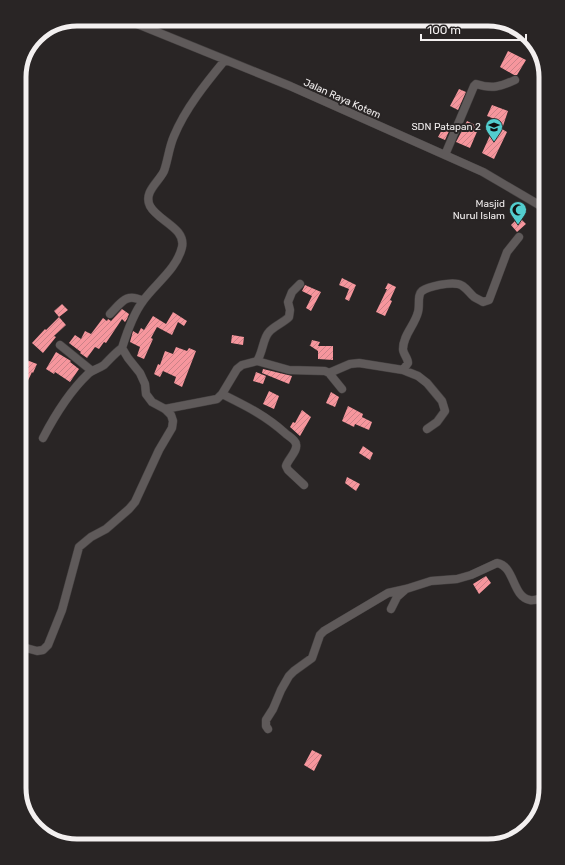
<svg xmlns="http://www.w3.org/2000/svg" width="565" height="865" viewBox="0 0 565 865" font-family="Rubik,sans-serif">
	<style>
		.building { fill: url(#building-hatch) }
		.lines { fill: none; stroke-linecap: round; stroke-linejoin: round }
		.minor-casing { stroke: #444040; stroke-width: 9 }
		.minor { stroke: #5f5a5a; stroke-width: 8 }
		.labels { text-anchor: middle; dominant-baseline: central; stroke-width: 4; stroke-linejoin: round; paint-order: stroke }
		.street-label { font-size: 10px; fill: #f3f0f0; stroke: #292525 }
		.poi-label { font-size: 10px; fill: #f3f0f0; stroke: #292525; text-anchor: end }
		.rim { fill: none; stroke: #f3f0f0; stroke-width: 5 }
	</style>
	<defs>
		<pattern id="building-hatch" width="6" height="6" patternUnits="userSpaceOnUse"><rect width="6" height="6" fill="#f6969d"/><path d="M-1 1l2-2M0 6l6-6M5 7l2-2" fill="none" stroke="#cb8288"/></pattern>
	</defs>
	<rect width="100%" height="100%" fill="#292525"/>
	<path class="building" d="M508,51L526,60L517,75H514L500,67Z
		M459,89L466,92L458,110L450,106Z
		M492,105L508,111L502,129L507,132L494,159L482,153L497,120L487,116Z
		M467,121L479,127L470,148L456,142Z
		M444,126L450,129L445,140L438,137Z
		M519,217L526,224L517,232L511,225Z
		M342,278L356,285L349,301L345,299L349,289L339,285Z
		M388,283L396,287L390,300L392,301L385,316L376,312L387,289H385Z
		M305,285L321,292L311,311L306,308L312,296L302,291Z
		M62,304L68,310L59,317L54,311Z
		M122,309L129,314L127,319L125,322L122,319L106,343L104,342L99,349L95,347L87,358L80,353L81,352L69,343L75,335L81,339L85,331L91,334L103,318L107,321L108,319L111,321Z
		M173,312L187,321L184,326L178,322L172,335L157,327L151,338L153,339L144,359L137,356L140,347L130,342L133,331L138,334L141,328L144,330L153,316L166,324Z
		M59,317L66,325L54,336L56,337L43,353L32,343L45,329L46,330Z
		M232,335L244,337L243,345L231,343Z
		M312,340L320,342L318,346H333V360L318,359V351L309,345L310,346Z
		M176,347L187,351L189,348L196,351L182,387L174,383L176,377L163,371L160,377L154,374L158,364L160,365L165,351L173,354Z
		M56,352L71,361L70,362L79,369L70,382L55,372L54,374L46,369Z
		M24,359L37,364L33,373L32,372L25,387L24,386L20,399L19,371Z
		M263,369L292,376L289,384L262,373Z
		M256,372L266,376L263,384L253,381Z
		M269,391L279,396L274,409L263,404Z
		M331,392L339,397L335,407L326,403Z
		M348,406L363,414L362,417L372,422L369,430L355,424L354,427L342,421Z
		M302,410L311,417L300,436L290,427L293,422L295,423Z
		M19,440L28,445L19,460Z
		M363,446L373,453L370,460L359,453Z
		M347,477L360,484L356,491L345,483Z
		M486,576L491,583L479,594L473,584Z
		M312,750L322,755L314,771L304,765Z"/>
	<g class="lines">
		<defs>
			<path id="minor" d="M125,19L290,86L483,172L546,209
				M445,155L474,86L476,84C492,89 500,87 515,80
				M110,314C121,303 126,292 143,301
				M60,345L92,371
				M257,361C263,352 263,338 269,332C274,326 283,323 289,317L290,310L288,302L292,292L300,284
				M403,370L408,363C408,358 403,354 403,349C403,335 415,325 418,312C420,306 417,295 422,291C429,286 450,282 458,284C465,285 469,293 474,297C477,299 480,300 483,302L489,300L507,252L519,237
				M329,373L350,364L359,363L403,370L418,376L427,383L442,401L445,411L437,422L427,429
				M222,394C246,406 265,415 285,433C288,436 295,439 296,444C298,451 288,459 286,466L288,470L304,485
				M165,409L217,399L222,394L237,369L242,365L257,361L289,370L325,371L329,373L342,389
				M43,438C55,415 69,392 88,374C92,370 98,369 104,365C110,359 115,353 122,348
				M391,609L397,597L406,589
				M19,646L37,651L43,650L48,645L62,610L79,547L91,537L106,529L129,509L135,502L159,450L172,428L173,421L171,415L165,409L152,402L146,394L145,384L140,373L128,358L122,348C127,332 133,314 143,301C155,284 177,269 182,247C186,228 158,221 150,206C143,192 159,182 164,171C168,160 169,147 174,136C185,109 206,83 225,60
				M268,729L266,726V720L273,709L281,690L289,676L294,671L312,658L320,635L324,631L388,593L406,589L431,581L457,579L471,575L497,563C515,566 512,597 530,600C535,601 541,598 546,597"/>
		</defs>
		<use href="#minor" class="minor-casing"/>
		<use href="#minor" class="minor"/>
	</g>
	<defs>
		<symbol id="school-pin" viewBox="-11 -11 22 30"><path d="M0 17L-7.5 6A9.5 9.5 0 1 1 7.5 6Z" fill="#52cdce" stroke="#292525"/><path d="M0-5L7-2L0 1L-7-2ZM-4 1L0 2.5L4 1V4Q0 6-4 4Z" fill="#111"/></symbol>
		<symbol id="mosque-pin" viewBox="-11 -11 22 30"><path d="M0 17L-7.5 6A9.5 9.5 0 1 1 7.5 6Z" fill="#52cdce" stroke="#292525"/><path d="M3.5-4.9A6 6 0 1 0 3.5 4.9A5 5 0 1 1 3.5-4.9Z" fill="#111"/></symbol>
	</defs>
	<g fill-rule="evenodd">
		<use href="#school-pin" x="484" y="117" width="20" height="27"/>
		<use href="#mosque-pin" x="508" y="200" width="20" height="27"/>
	</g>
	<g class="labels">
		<g class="street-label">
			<text transform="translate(342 99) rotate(24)">Jalan Raya Kotem</text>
		</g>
		<g class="poi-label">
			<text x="481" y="127">SDN Patapan 2</text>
			<text x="505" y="204">Masjid<tspan x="505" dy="12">Nurul Islam</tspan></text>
		</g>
	</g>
	<path d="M0 0H565V865H0ZM77 26H488A51 51 0 0 1 539 77V788A51 51 0 0 1 488 839H77A51 51 0 0 1 26 788V77A51 51 0 0 1 77 26Z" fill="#292525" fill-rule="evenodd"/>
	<path class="rim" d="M77 26H488A51 51 0 0 1 539 77V788A51 51 0 0 1 488 839H77A51 51 0 0 1 26 788V77A51 51 0 0 1 77 26Z"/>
	<path d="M421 34v6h105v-6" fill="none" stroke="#f3f0f0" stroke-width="2"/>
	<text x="427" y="34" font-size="12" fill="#f3f0f0" stroke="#292525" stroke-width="3" paint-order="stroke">100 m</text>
</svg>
